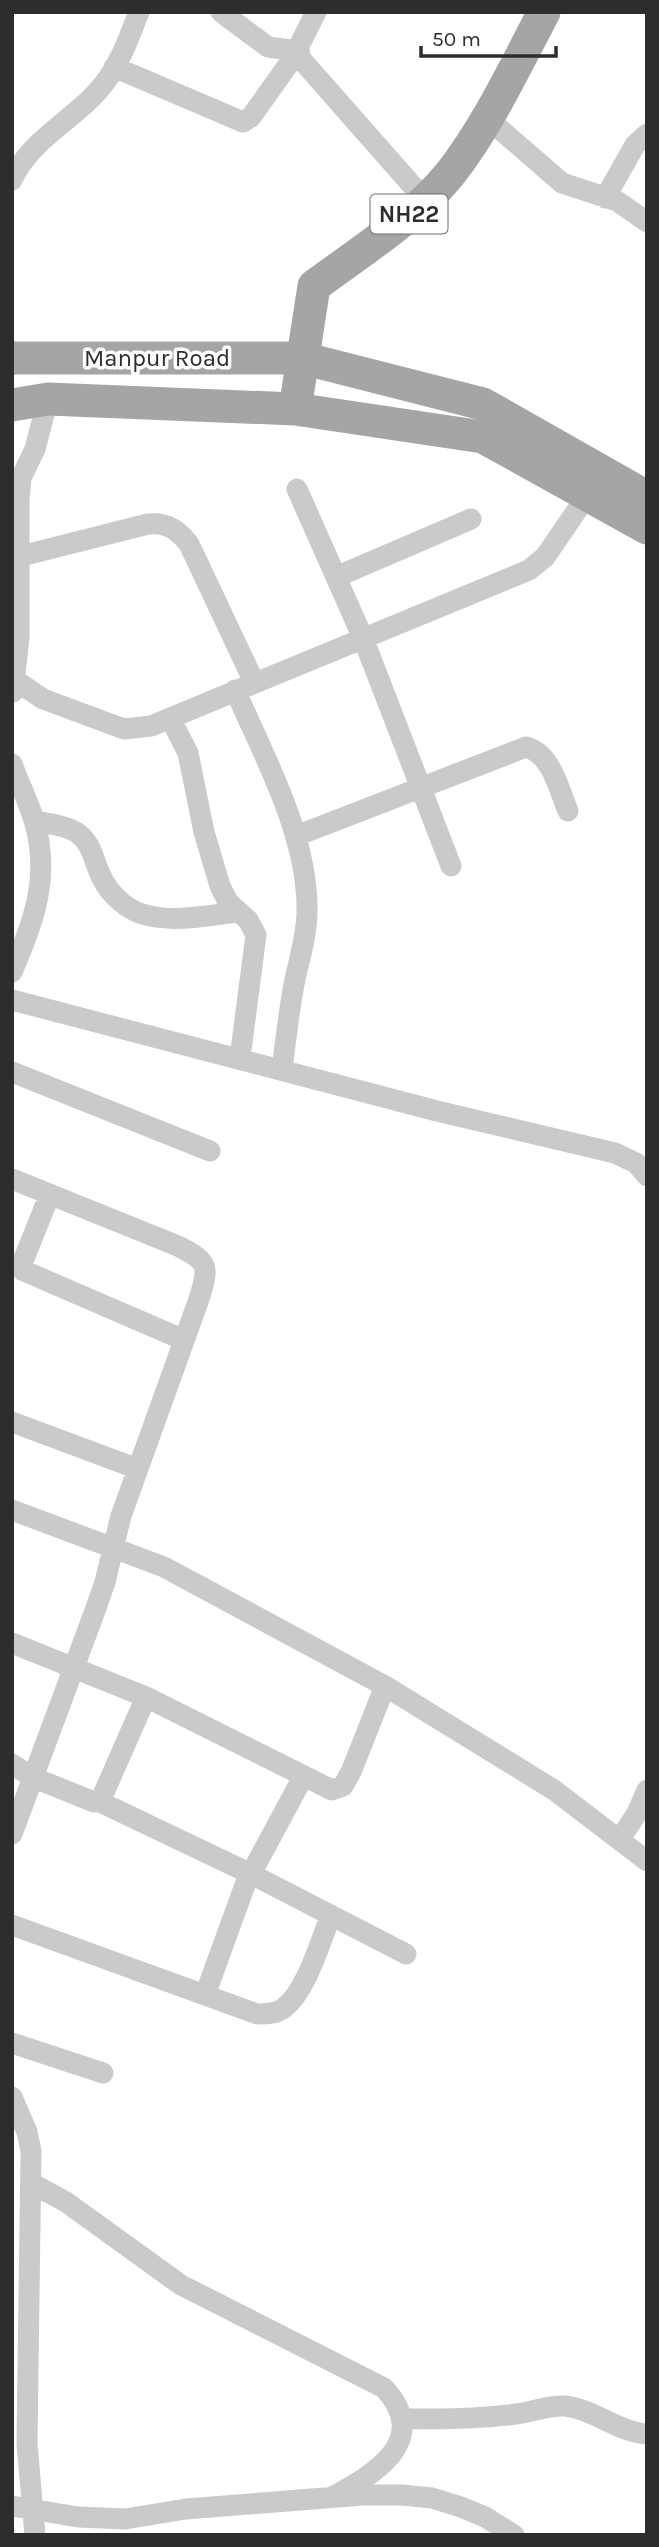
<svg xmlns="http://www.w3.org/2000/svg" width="659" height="2547" viewBox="0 0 659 2547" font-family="Karla,sans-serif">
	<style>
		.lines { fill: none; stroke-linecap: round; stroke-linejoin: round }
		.street { stroke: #cacaca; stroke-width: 21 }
		.primary { stroke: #a5a5a5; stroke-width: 33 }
		.labels { text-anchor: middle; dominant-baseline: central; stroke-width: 7; stroke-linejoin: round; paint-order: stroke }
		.shield { fill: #fff; stroke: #6c6c6c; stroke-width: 2 }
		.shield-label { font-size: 23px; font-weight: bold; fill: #2d2d2d }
		.street-label { font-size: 24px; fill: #2d2d2d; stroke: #fff }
	</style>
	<rect width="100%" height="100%" fill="#fff"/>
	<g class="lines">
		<path class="street" d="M221,12L268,47L298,51
			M316,12L299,46L300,58L425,200
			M114,67L243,122L251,117L298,51
			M487,118L562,183L617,201L647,222
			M12,180C31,137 79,118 106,81C121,61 130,35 139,12
			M605,198L635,145L647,134
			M297,489L363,638L451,866
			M17,557L148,524C167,522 178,530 189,544L254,682
			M336,577L471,519
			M15,680L43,699L124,729L151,726L529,570L545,557L588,494
			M235,690C265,758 308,836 307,911C307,934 300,957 295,979C289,1009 286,1039 282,1069
			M13,692L19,637V499L21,478L35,449L48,399
			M170,718L188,753L204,832L220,886L228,902L248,920L256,935L240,1058
			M12,764C19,783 28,801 34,820C51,877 34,920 12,972
			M34,821C47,823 64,825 76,832C93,843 93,861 102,878C110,895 128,911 146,915C175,923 209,915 238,912
			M296,836L526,747C552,754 559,790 568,811
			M12,1000L437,1111L615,1153L636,1163L647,1176
			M12,1072L210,1151
			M12,1179L178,1246C210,1262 209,1267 199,1299L121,1516L105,1582L96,1608L12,1834
			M50,1194L23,1261L22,1270L184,1340
			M12,1422L138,1469
			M12,1510L164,1567L385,1686L554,1790L647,1861
			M12,1643L146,1697L332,1790L343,1786L351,1772L385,1686
			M12,1764L32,1777L94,1802L102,1797L146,1697
			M98,1801L251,1874L406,1954
			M620,1839L637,1813L647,1790
			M12,1925L257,2014C266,2014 276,2014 284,2008C307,1990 320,1942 331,1915
			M205,1995L245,1885L303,1777
			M12,2043L103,2073
			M12,2097L27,2132L31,2151L27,2444L35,2535
			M31,2183L66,2202L181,2285L384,2388C432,2440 375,2474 332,2497
			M401,2419C440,2419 478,2419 516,2414C533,2412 548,2405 565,2406C594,2409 617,2432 647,2434
			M12,2506L78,2517L125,2519L186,2509L363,2495H402L432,2498L461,2507L485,2517L514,2535"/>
		<path class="primary" d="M12,358H302L483,404L647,497
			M12,405L48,399L295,409L483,437L647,528
			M295,409L314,286C360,252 413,219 450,174C488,125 515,67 544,12"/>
	</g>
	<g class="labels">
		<rect class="shield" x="370.5" y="194.5" width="77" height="39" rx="5"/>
		<g class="shield-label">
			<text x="409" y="214">NH22</text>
		</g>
		<g class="street-label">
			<text x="157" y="358">Manpur Road</text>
		</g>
	</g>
	<rect width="659" height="2547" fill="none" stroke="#2d2d2d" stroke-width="28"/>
	<path d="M421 46v10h135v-10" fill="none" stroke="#2d2d2d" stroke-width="3.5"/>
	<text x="432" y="46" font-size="21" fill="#2d2d2d" stroke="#ffffff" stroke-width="5" paint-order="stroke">50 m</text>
</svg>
